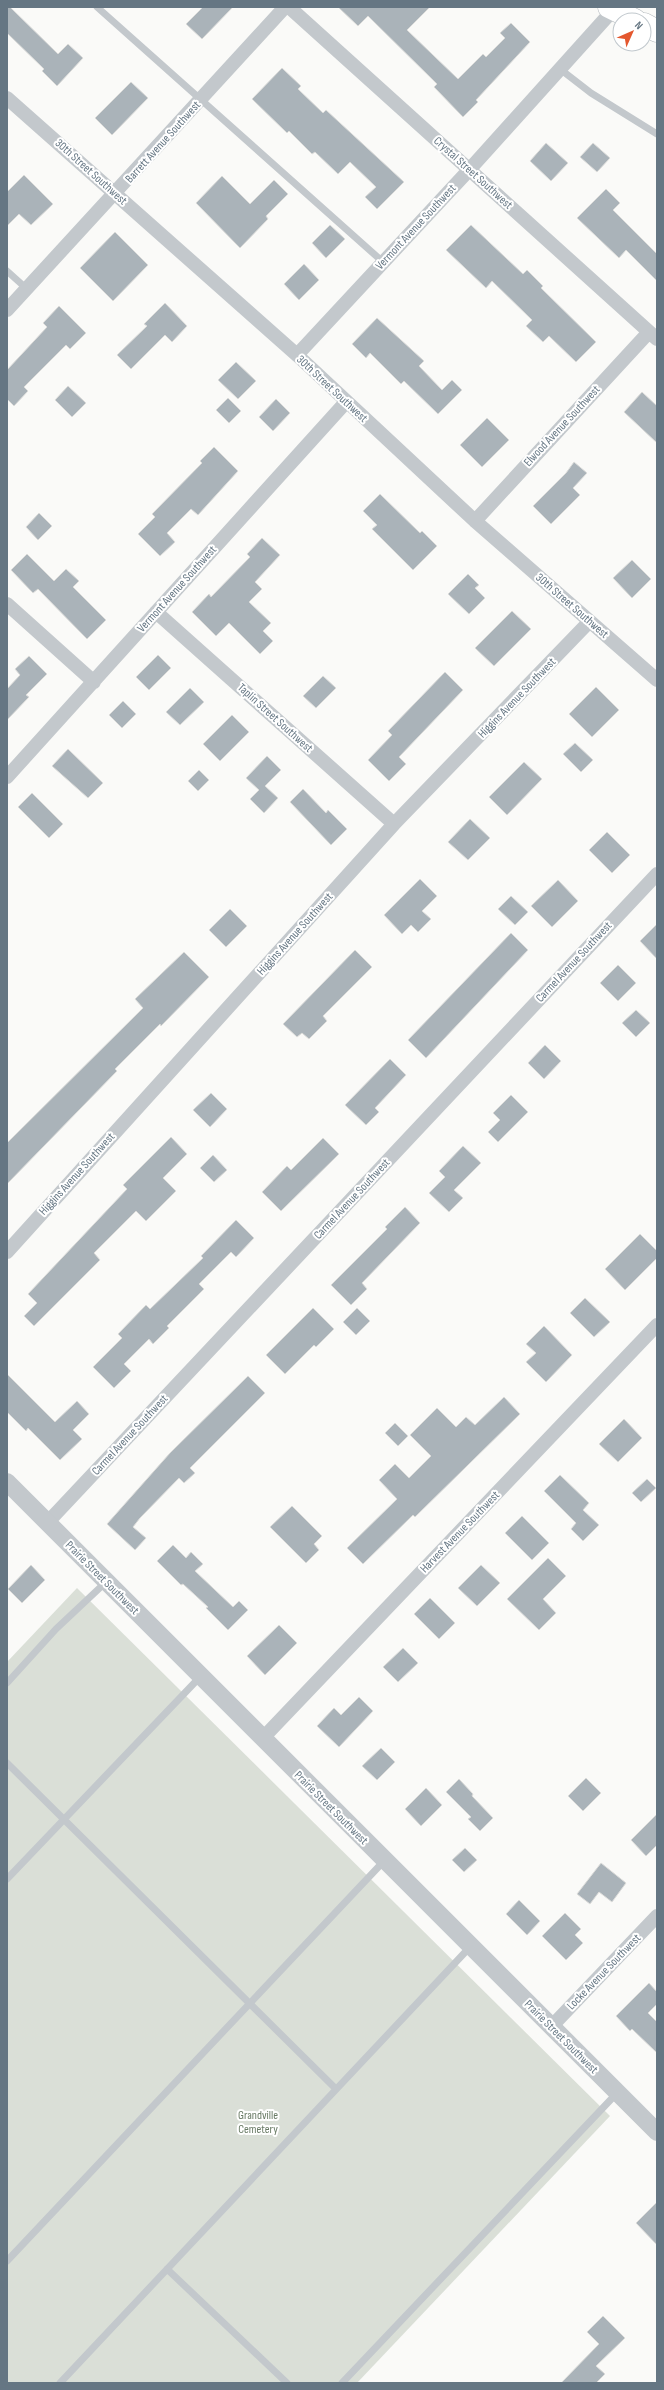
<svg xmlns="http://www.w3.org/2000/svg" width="664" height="2390" viewBox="0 0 664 2390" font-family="'Sofia Sans Condensed',sans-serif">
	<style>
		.green { fill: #dadfd7 }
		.building { fill: #aab3b9; stroke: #dcdcda }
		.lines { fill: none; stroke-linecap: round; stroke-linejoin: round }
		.primary-casing { stroke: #b5babe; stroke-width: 23 }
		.service { stroke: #c3c8cc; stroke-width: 7 }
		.minor { stroke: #c3c8cc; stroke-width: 14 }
		.tertiary { stroke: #c3c8cc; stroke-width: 18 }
		.primary { stroke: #fff; stroke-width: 22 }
		.labels { text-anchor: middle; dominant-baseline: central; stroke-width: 4; stroke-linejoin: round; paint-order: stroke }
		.street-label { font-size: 12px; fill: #657683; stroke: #fff }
		.park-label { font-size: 12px; fill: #687a64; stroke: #fff }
	</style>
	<rect width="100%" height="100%" fill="#fafaf8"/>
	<path class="green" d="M77,1588L610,2116L357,2383H7V1662Z"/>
	<path class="building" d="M7,7H10L58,54L68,44L83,58L57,86L42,71L44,69L7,33Z
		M203,7H233L202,39L186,24Z
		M338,7H430L407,30L458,79L483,54L486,57L505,38L500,33L511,23L530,42L476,100L478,102L463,117L434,87L437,84L368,16L358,26Z
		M282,68L301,86L298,89L323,113L326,110L404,182L377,209L365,197L376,187L350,162L338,174L315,152L312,154L289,131L287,133L252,99Z
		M131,82L148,98L112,135L95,118Z
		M546,143L568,163L551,181L530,161Z
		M593,143L610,158L597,172L580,157Z
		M24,175L53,204L31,225L19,214L7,226V192Z
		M222,176L250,204L274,180L288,194L266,216L268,219L240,248L196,203Z
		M606,189L620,203L613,210L657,254V281L626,250L619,258L577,218Z
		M330,225L345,239L326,258L312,243Z
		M471,225L523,274L527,270L543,286L541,288L596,342L576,362L549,336L543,342L526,326L532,320L492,281L486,288L446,250Z
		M115,232L148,265L113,301L80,268Z
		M304,264L319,280L299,300L284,284Z
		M165,303L187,326L172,342L165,335L131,369L117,355L147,326L144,324Z
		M59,306L86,333L70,349L66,345L24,387L28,391L14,406L7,399V370L47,327L43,323Z
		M377,318L424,361L419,366L442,390L452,380L462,390L438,414L404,381L401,384L370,353L366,358L352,344Z
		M236,362L256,381L238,399L218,380Z
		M68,386L86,403L72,417L55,400Z
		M642,392L657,406V443L624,412Z
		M228,398L241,411L229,423L216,410Z
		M276,399L290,413L273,431L259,417Z
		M487,418L509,440L482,467L460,445Z
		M214,447L238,471L198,515L191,509L167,533L175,542L160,556L138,534L155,517L152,514L202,463L200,461Z
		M574,462L587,473L573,488L580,495L551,524L533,506L566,473Z
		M380,494L420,533L422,531L437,546L413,570L372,529L377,525L363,511Z
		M39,513L52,526L38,540L26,527Z
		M262,538L280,555L255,582L262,589L249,602L271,623L263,631L273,641L260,654L229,623L216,636L192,612L209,594L211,597L250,557L247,554Z
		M27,554L54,581L66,569L79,581L73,587L106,620L87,639L38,589L33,593L11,570Z
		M632,560L651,579L632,598L613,578Z
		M468,574L479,585L475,588L485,598L469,614L448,594Z
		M512,611L531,629L494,666L475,648Z
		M158,655L171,668L149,690L136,677Z
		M29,656L47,674L26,695L29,697L7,720V689L20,675L15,669Z
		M445,672L463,690L399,757L406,764L389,781L368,760L392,735L388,731Z
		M323,676L336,688L316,708L303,696Z
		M596,687L619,710L592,737L569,714Z
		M190,688L204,702L180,725L166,712Z
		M123,701L136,714L122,728L109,715Z
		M232,715L249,732L220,761L203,744Z
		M575,743L593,760L581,772L563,754Z
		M68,749L103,783L88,798L52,766Z
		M267,756L281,770L265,786L278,798L264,813L250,799L259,790L246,778Z
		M524,762L542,779L507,815L489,797Z
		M199,770L209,780L198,791L188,781Z
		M303,789L326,813L328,810L347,829L331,845L290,802Z
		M32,793L63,824L49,838L18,807Z
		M470,819L490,838L468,860L448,842Z
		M607,832L630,855L612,873L589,850Z
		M420,879L437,896L422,911L431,919L418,932L411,925L402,934L384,915Z
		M558,880L578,901L552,927L531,906Z
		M511,896L528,912L515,925L498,909Z
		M230,909L247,926L226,947L209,930Z
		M657,924V959L640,941Z
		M511,933L528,950L426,1058L408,1040Z
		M355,950L372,967L323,1016L327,1021L309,1039L302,1033L297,1037L283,1024Z
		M184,952L209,977L161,1026L160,1024L115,1069L117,1071L7,1184V1143L143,1008L135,999Z
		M618,965L636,983L618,1001L600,983Z
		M636,1010L650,1023L636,1037L622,1023Z
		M545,1045L561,1061L544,1079L528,1063Z
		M390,1059L406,1075L375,1108L379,1112L366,1125L345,1105Z
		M211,1093L227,1109L210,1127L193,1110Z
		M511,1095L528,1112L498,1142L488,1132L500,1120L493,1113Z
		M171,1137L187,1154L163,1178L176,1191L146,1221L136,1211L94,1253L100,1260L34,1326L24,1316L37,1303L28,1294L127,1189L123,1185Z
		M323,1138L339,1154L281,1211L262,1192L287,1166L291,1170Z
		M463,1146L481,1163L454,1190L463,1198L449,1212L429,1193L445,1177L439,1171Z
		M213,1155L227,1170L214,1182L200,1168Z
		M405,1207L420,1223L362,1283L367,1289L351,1305L331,1285L387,1229L385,1227Z
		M236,1220L254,1238L236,1257L231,1252L199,1284L204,1289L167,1326L169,1328L153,1344L149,1339L124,1364L131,1371L114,1388L93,1367L122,1338L118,1334L146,1305L150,1309L203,1258L201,1256Z
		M640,1234L657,1251V1258L625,1290L605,1269Z
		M585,1298L610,1322L594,1337L570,1313Z
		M313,1308L334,1329L316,1347L314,1345L285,1374L266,1355Z
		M357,1308L370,1321L356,1335L343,1322Z
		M544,1326L572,1355L546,1382L526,1362L536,1353L526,1344Z
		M7,1374L55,1422L77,1401L89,1414L73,1430L82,1439L60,1460L28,1428L26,1431L7,1412Z
		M248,1376L265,1393L190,1468L195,1473L184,1483L179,1478L140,1518L133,1527L146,1538L135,1550L107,1524L170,1453Z
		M504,1397L520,1414L415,1517L413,1515L363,1564L347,1548L397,1499L379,1480L395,1464L409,1478L431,1456L410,1435L437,1408L456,1427L466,1417L475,1425Z
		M624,1419L642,1438L618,1462L599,1444Z
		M395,1423L408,1436L398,1446L385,1433Z
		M560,1475L589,1503L583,1510L599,1525L583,1541L571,1529L576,1523L544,1491Z
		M647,1479L656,1488L641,1502L632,1493Z
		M292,1506L322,1536L314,1544L319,1550L306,1563L270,1527Z
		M522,1516L549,1543L532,1560L505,1533Z
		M173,1545L186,1558L191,1552L203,1564L195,1571L233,1607L239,1601L248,1610L228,1630L206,1608L208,1607L183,1584L181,1585L157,1561Z
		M548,1558L566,1576L543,1599L556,1613L539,1630L507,1599Z
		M31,1565L45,1580L22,1603L8,1589Z
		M481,1565L500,1583L477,1606L458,1588Z
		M430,1598L455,1623L439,1639L414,1614Z
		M279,1625L297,1643L265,1675L247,1656Z
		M403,1648L418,1663L398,1682L383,1667Z
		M359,1697L373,1711L339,1747L317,1726L334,1708L341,1715Z
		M381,1748L395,1762L377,1780L362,1766Z
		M586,1778L601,1793L583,1811L568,1796Z
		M459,1779L473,1794L472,1796L493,1818L480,1831L468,1819L471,1817L446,1792Z
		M426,1788L442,1805L421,1826L405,1809Z
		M657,1814V1845L646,1856L631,1840Z
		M465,1848L477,1860L464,1872L452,1860Z
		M601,1863L626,1883L612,1902L599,1892L590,1904L577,1894Z
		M519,1900L540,1921L527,1935L506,1914Z
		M565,1913L581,1929L575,1935L583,1943L566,1960L542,1936Z
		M649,1983L657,1992V2004L648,2013L657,2022V2053L632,2029L630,2031L616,2016Z
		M657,2202V2245L636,2223Z
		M603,2316L625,2338L596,2366L605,2374L596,2383H561L599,2344L587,2332Z"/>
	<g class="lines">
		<defs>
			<path id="primary" d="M609,7L635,20
				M644,24L657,31"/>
		</defs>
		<use href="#primary" class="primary-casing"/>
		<path class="service" d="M97,7L383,262
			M560,69L591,93L657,134
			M7,271L27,289
			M7,1683L56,1629L106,1582
			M7,1763L336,2089
			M7,1879L200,1677
			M7,2261L384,1861
			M167,2269L287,2383
			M60,2383L470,1947
			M342,2383L617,2093"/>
		<path class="minor" d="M289,7L657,339
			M7,98L297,355L475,521L657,680
			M7,310L285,7
			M297,355L469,170L614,9
			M475,521L649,332
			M7,604L94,682
			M156,612L394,824
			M7,777L346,402
			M7,1252L394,824L589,622
			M47,1523L657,874
			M262,1739L657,1325
			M551,2027L657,1916"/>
		<path class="tertiary" d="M7,1482L657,2132"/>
		<use href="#primary" class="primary"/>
	</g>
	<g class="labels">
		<g class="street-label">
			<text transform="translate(163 142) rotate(-48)">Barrett Avenue Southwest</text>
			<text transform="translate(91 172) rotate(42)">30th Street Southwest</text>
			<text transform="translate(473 173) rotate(42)">Crystal Street Southwest</text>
			<text transform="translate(416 227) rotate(-47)">Vermont Avenue Southwest</text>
			<text transform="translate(332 389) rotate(43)">30th Street Southwest</text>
			<text transform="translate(562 426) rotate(-47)">Elwood Avenue Southwest</text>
			<text transform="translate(177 589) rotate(-48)">Vermont Avenue Southwest</text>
			<text transform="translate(572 606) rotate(41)">30th Street Southwest</text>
			<text transform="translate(517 698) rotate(-46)">Higgins Avenue Southwest</text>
			<text transform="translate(275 718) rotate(42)">Taplin Street Southwest</text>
			<text transform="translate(295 934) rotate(-48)">Higgins Avenue Southwest</text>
			<text transform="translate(574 962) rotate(-47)">Carmel Avenue Southwest</text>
			<text transform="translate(77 1174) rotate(-48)">Higgins Avenue Southwest</text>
			<text transform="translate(352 1199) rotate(-47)">Carmel Avenue Southwest</text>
			<text transform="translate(130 1435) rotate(-47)">Carmel Avenue Southwest</text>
			<text transform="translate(460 1532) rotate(-46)">Harvest Avenue Southwest</text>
			<text transform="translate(102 1578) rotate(45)">Prairie Street Southwest</text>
			<text transform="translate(331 1808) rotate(45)">Prairie Street Southwest</text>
			<text transform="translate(604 1972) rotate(-46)">Locke Avenue Southwest</text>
			<text transform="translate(561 2037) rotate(45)">Prairie Street Southwest</text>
		</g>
		<g class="park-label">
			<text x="258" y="2115">Grandville<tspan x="258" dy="14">Cemetery</tspan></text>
		</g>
	</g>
	<rect width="664" height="2390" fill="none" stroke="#657683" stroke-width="16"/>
	<g transform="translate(632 32) rotate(45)"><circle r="19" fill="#ffffff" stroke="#c1c8cd"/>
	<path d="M0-3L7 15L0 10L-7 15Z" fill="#e4572e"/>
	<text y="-6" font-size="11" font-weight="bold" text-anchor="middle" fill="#657683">N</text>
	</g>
</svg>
